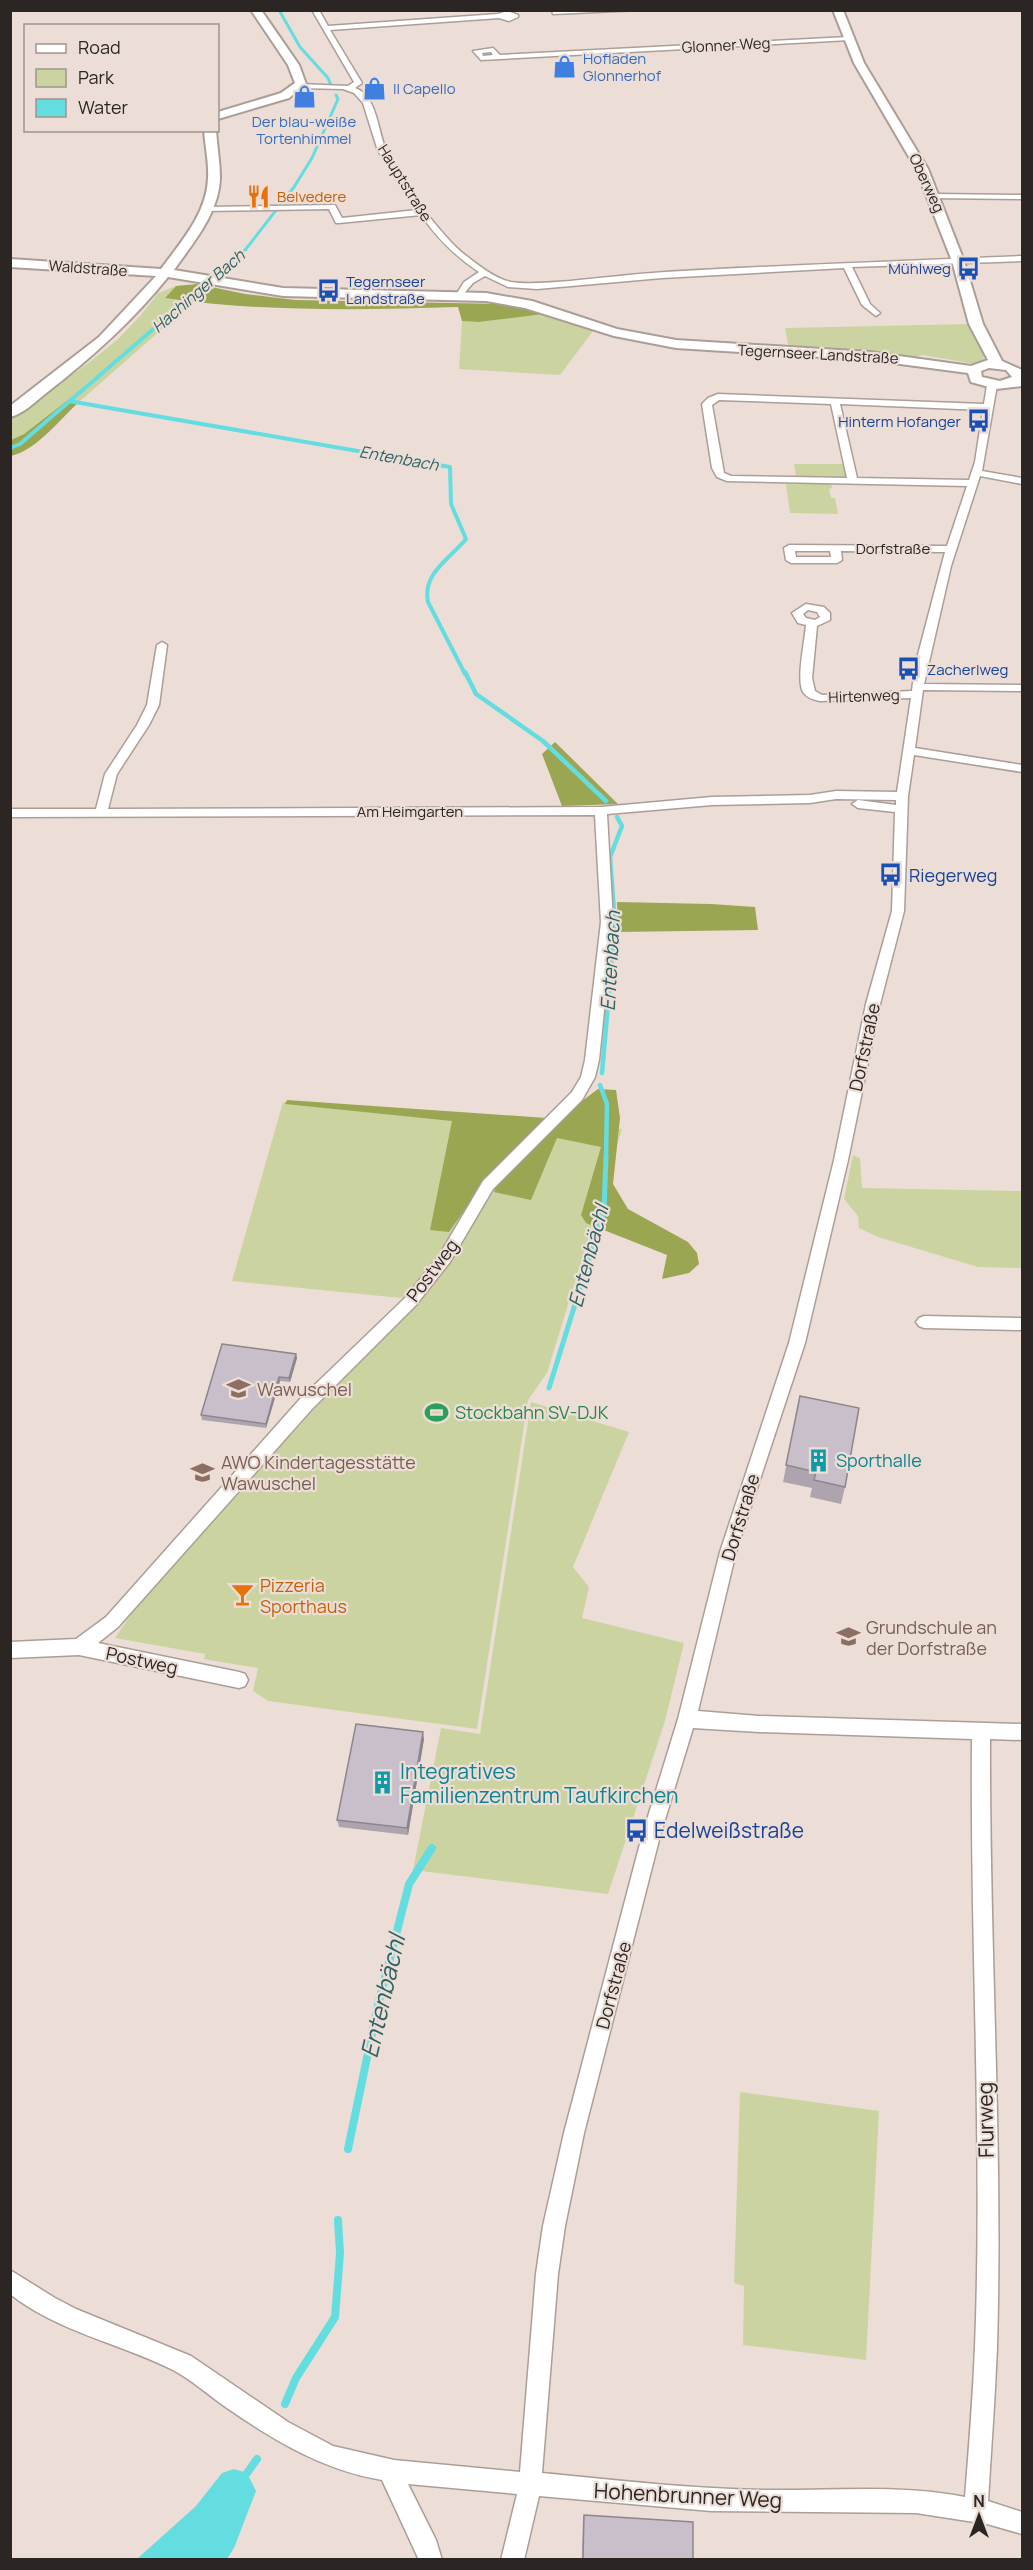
<svg xmlns="http://www.w3.org/2000/svg" width="1033" height="2570" viewBox="0 0 1033 2570" font-family="Manrope,sans-serif">
	<style>
		.green { fill: #cbd4a1 }
		.forest { fill: #9ba653 }
		.water { fill: #64dde0 }
		.lines { fill: none; stroke-linecap: round; stroke-linejoin: round }
		.stream-far4 { stroke: #64dde0; stroke-width: 3 }
		.stream-far3 { stroke: #64dde0; stroke-width: 4 }
		.stream-far2 { stroke: #64dde0; stroke-width: 4.5 }
		.stream-far1 { stroke: #64dde0; stroke-width: 5 }
		.stream { stroke: #64dde0; stroke-width: 8 }
		.street-casing { stroke: #ab9e97; stroke-width: 3 }
		.secondary-casing { stroke: #ab9e97; stroke-width: 4 }
		.street { fill: #fff; fill-rule: evenodd }
		.secondary { fill: #fff; fill-rule: evenodd }
		.wall { fill: #ada4ae }
		.shaded-wall { fill: #8d868d }
		.building { fill: #c9bfca; stroke: #8d868d; stroke-width: 1.5 }
		.labels { text-anchor: middle; dominant-baseline: central; stroke-width: 4.5; stroke-linejoin: round; paint-order: stroke }
		.far-street-label { font-size: 15px; fill: #2b2623; stroke: #ecded6 }
		.far-shop-label { font-size: 15px; fill: #366cbe; stroke: #ecded6; text-anchor: start }
		.far-food-label { font-size: 15px; fill: #c56008; stroke: #ecded6; text-anchor: start }
		.far-transit-label { font-size: 15px; fill: #164399; stroke: #ecded6; text-anchor: end }
		.far-water-label { font-size: 16px; font-style: italic; fill: #2d6163; stroke: #ecded6 }
		.transit-label { font-size: 18px; fill: #164399; stroke: #ecded6; text-anchor: start }
		.street-label { font-size: 18px; fill: #2b2623; stroke: #ecded6 }
		.education-label { font-size: 18px; fill: #785e54; stroke: #ecded6; text-anchor: start }
		.leisure-label { font-size: 18px; fill: #27864d; stroke: #ecded6; text-anchor: start }
		.culture-label { font-size: 18px; fill: #0d838f; stroke: #ecded6; text-anchor: start }
		.food-label { font-size: 18px; fill: #c56008; stroke: #ecded6; text-anchor: start }
		.water-label { font-size: 20px; font-style: italic; fill: #2d6163; stroke: #ecded6 }
		.near-culture-label { font-size: 21px; fill: #0d838f; stroke: #ecded6; text-anchor: start }
		.near-transit-label { font-size: 21px; fill: #164399; stroke: #ecded6; text-anchor: start }
		.near-street-label { font-size: 21px; fill: #2b2623; stroke: #ecded6 }
		.near-water-label { font-size: 24px; font-style: italic; fill: #2d6163; stroke: #ecded6 }
	</style>
	<rect width="100%" height="100%" fill="#ecded6"/>
	<path class="green" d="M176,286L165,298L193,302L79,402L68,400L24,434L11,440L10,420L91,361L118,339L141,315L158,293Z
		M544,314L593,331L560,375L459,369L462,321L480,322Z
		M970,324L984,356L983,361L975,364L923,355L915,357L789,349L785,328Z
		M794,464H845L848,478L796,477Z
		M786,484H831L832,488L829,489L831,498H835L838,514L790,513Z
		M283,1102L622,1129L547,1373L528,1400L477,1729L268,1701L253,1691L258,1668L209,1660L204,1659L205,1654L115,1638L151,1585L211,1523L317,1406L421,1300L232,1281Z
		M853,1155L860,1158L862,1188L1022,1191V1268L978,1267L878,1237L859,1228L858,1216L844,1199Z
		M531,1402L629,1432L573,1567L589,1587L582,1618L684,1643L665,1721L608,1894L413,1870L441,1728L480,1734Z
		M740,2092L879,2111L866,2360L743,2345L744,2286L734,2283Z"/>
	<path class="forest" d="M197,284L245,294L295,300L504,304L544,314L479,322L462,321L458,307C361,310 261,312 165,298L176,286Z
		M68,400L79,402C59,420 37,450 11,456V440L24,434Z
		M555,742L618,804L562,806L542,754Z
		M617,902L711,904L755,907L758,930L618,932Z
		M598,1089L616,1090L620,1118L613,1184L628,1209L688,1242L697,1253L699,1264L689,1273L662,1279L667,1255L586,1223L581,1215L601,1147L557,1138L531,1200L494,1192L496,1186L559,1118Z
		M287,1100L547,1118L483,1184L449,1232L430,1230L452,1121L285,1104Z"/>
	<path class="water" d="M234,2469L247,2473L256,2491L234,2548L227,2559H137L196,2506L222,2473Z"/>
	<g class="lines">
		<path class="stream-far4" d="M279,10L300,47L328,78L332,88
			M192,296L246,249L294,187L312,158L338,99L336,95"/>
		<path class="stream-far3" d="M69,401L450,467L451,504L466,539C450,559 422,573 428,602L465,674
			M10,448L20,444L194,294"/>
		<path class="stream-far2" d="M465,672L476,694L543,741L606,801
			M602,1073L615,925L610,857L622,826L617,817
			M600,1085L607,1104L606,1157"/>
		<path class="stream-far1" d="M549,1388L604,1211L606,1156"/>
		<path class="stream" d="M348,2149L378,2005L409,1884L432,1848
			M285,2404L296,2378L335,2317L340,2253L338,2220
			M247,2473L257,2459"/>
		<defs>
			<path id="street" d="M312,10H319L328,26L498,14L507,11L518,15V17L509,21L499,18L330,30L362,83L355,88C377,95 378,132 386,150C397,177 442,237 465,255C477,264 495,279 511,282C530,285 550,282 570,281C601,278 633,274 665,272C784,265 903,261 1022,256V261L852,267L870,304L880,313L876,316L862,305L844,268L662,278L537,289L508,287L485,276L473,283L460,298L456,295L464,282L479,272C455,256 437,238 421,215L339,223H336L329,209L203,211L202,209L206,207L332,205H335L342,218L417,210L378,151L363,103L354,93L343,89L299,88L295,86L299,84L348,86L354,82Z
				M552,10L558,11L639,10L553,14Z
				M848,37L850,40L481,60L473,51L493,48L500,55ZM491,52L493,55L483,56L482,53Z
				M934,194L1022,195V199L931,198L930,196Z
				M992,382L997,385L982,471L1022,478V484L980,476L951,566L924,684L1022,685V691L923,690L915,748L1022,765V772L914,755L908,796L904,911L880,1004L848,1160L805,1343L736,1552L698,1711L759,1716L1022,1724V1740L990,1739C989,1942 1003,2145 997,2347C995,2398 991,2450 988,2501L1022,2512V2534L987,2524L916,2513L711,2511L539,2496L524,2560H501L517,2494L408,2484L436,2540L442,2560H419L382,2480C323,2470 275,2441 227,2408C208,2395 191,2379 171,2369C118,2343 57,2331 10,2294V2270L55,2298L76,2309L191,2356L288,2422L333,2446L394,2460L520,2472L536,2274L543,2226L564,2133L642,1836L678,1719L720,1552L789,1343L834,1160L866,1004L892,911L895,812L858,808L852,804L858,800L896,805V800L836,799L810,803L712,805L607,814L613,922L599,1060L595,1077L582,1100L493,1189L450,1262L416,1305L312,1409L118,1627L98,1643L239,1672L245,1674L248,1680L245,1686L239,1688L79,1655L10,1658V1642L76,1639L106,1617L300,1399L406,1297L440,1254L483,1181L572,1092L581,1077L585,1060L601,922L595,815L10,817V809H96L105,774L137,725L147,705L157,645L162,642L167,645L159,705L149,725L117,774L108,809L601,807L712,797L810,795L836,791L897,792L911,698L820,701C814,700 807,698 803,692C796,680 805,640 806,625L798,623L792,613L806,604L824,607L830,613V620L817,626L812,678L815,691L822,695L912,691L915,666L945,552L841,551L842,560L837,563H791L786,560L784,548L789,545L947,546L967,486L727,481L717,477L712,468L702,404L708,398L718,394L984,404L987,385ZM719,400L831,404L847,478L731,476L724,473L712,405ZM840,404L983,410L975,462L969,480L857,478ZM795,551H830L831,557H796ZM808,610L817,612L820,617L815,620L806,618L803,614ZM693,1728L759,1732L972,1739C970,1941 983,2145 975,2347C973,2397 969,2447 965,2497C899,2484 832,2491 765,2490C690,2489 616,2480 542,2473L558,2274L565,2226L584,2133L660,1836Z
				M924,1316L1022,1318V1330L924,1328L919,1326L916,1322L919,1318Z"/>
			<path id="secondary" d="M251,10H261L299,65L306,84L289,98L218,119V112L281,93L295,83L288,65Z
				M833,10H843L864,63L928,169L964,261L983,324L1002,361L1022,370V386L996,389L971,382L968,373L870,360L676,348L614,336L525,308L486,301L283,296L168,277C132,322 90,359 45,394C35,402 23,414 10,417V406L99,337L156,276L10,267V259L161,269C181,242 207,213 208,178C209,162 205,146 204,130H216C217,146 220,162 220,178C219,213 193,243 174,270L283,288L486,293L532,301L617,329L676,340L870,352L971,366L988,360L969,324L952,261L916,169L854,63ZM989,368L1006,370L1012,377L1000,381L982,377L981,371Z"/>
		</defs>
		<use href="#street" class="street-casing"/>
		<use href="#secondary" class="secondary-casing"/>
		<use href="#street" class="street"/>
		<use href="#secondary" class="secondary"/>
	</g>
	<path class="wall" d="M296,1354L297,1358L290,1382L280,1381L266,1428L202,1420L201,1415Z
		M800,1396L845,1487L841,1504L810,1497L812,1488L783,1482Z
		M424,1739L408,1835L339,1827L337,1820Z
		M584,2515L693,2559H582L583,2518Z"/>
	<path class="shaded-wall" d="M296,1354L297,1358L290,1382L289,1378Z
		M279,1377L280,1381L266,1428V1424Z
		M423,1732L424,1739L408,1835L407,1828Z"/>
	<path class="building" d="M222,1344L296,1354L289,1378L279,1377L266,1424L201,1415Z
		M800,1396L859,1408L845,1487L814,1480L816,1472L786,1465Z
		M356,1724L423,1732L407,1828L337,1820Z
		M584,2515L693,2522V2559H583Z"/>
	<defs>
		<symbol id="shop-bare" viewBox="-9 -9 18 18"><path d="M-5-2.5h2.3a2.7 3.5 0 0 1 5.4 0H5L5.5 6h-11ZM-1.5-2.5h3a1.5 2.3 0 0 0-3 0Z" fill="#3f7fe0" stroke="#ecded6" stroke-width="2.5" paint-order="stroke"/></symbol>
		<symbol id="restaurant-bare" viewBox="-9 -9 18 18"><path d="M-5-6h1v4h1v-4h1v4h1v-4h1v5L-1.5 .5V6h-2V.5L-5-1ZM5-6V6H3V1.5H1.5Q1.5-4 5-6Z" fill="#e8710a" stroke="#ecded6" stroke-width="2.5" paint-order="stroke"/></symbol>
		<symbol id="bus-bare" viewBox="-9 -9 18 18"><path d="M-5-6H5V4H4V6H2V4H-2V6H-4V4H-5ZM-3.5-4V0h7V-4ZM-3.5 1.2v1.5H-2V1.2ZM2 1.2v1.5H3.5V1.2Z" fill="#1a4fb4" stroke="#ecded6" stroke-width="2.5" paint-order="stroke"/></symbol>
		<symbol id="school-bare" viewBox="-9 -9 18 18"><path d="M0-5L7-2L0 1L-7-2ZM-4 1L0 2.5L4 1V4Q0 6-4 4Z" fill="#8d6e63" stroke="#ecded6" stroke-width="2.5" paint-order="stroke"/></symbol>
		<symbol id="stadium-bare" viewBox="-9 -9 18 18"><path d="M0-5a6.5 5 0 1 0 0 10a6.5 5 0 1 0 0-10ZM-3.5-1.8h7v3.6h-7Z" fill="#2e9e5b" stroke="#ecded6" stroke-width="2.5" paint-order="stroke"/></symbol>
		<symbol id="building-bare" viewBox="-9 -9 18 18"><path d="M-4-6H4V6H1V3H-1V6H-4ZM-2.5-4.3h1.7v1.8h-1.7ZM.8-4.3h1.7v1.8H.8ZM-2.5-1h1.7V.8h-1.7ZM.8-1h1.7V.8H.8Z" fill="#0f9aa8" stroke="#ecded6" stroke-width="2.5" paint-order="stroke"/></symbol>
		<symbol id="bar-bare" viewBox="-9 -9 18 18"><path d="M-6-5H6L.8 .8V4.5H3.5V6h-7V4.5H-.8V.8Z" fill="#e8710a" stroke="#ecded6" stroke-width="2.5" paint-order="stroke"/></symbol>
	</defs>
	<g fill-rule="evenodd">
		<use href="#shop-bare" x="548" y="50" width="33" height="33"/>
		<use href="#shop-bare" x="358" y="72" width="33" height="33"/>
		<use href="#shop-bare" x="288" y="80" width="33" height="33"/>
		<use href="#restaurant-bare" x="242" y="180" width="33" height="33"/>
		<use href="#bus-bare" x="952" y="252" width="33" height="33"/>
		<use href="#bus-bare" x="312" y="274" width="33" height="33"/>
		<use href="#bus-bare" x="962" y="404" width="33" height="33"/>
		<use href="#bus-bare" x="892" y="652" width="33" height="33"/>
		<use href="#bus-bare" x="874" y="858" width="33" height="33"/>
		<use href="#school-bare" x="222" y="1372" width="33" height="33"/>
		<use href="#stadium-bare" x="420" y="1396" width="33" height="33"/>
		<use href="#building-bare" x="802" y="1444" width="33" height="33"/>
		<use href="#school-bare" x="186" y="1456" width="33" height="33"/>
		<use href="#bar-bare" x="226" y="1578" width="33" height="33"/>
		<use href="#school-bare" x="832" y="1620" width="33" height="33"/>
		<use href="#building-bare" x="366" y="1766" width="33" height="33"/>
		<use href="#bus-bare" x="620" y="1814" width="33" height="33"/>
	</g>
	<g class="labels">
		<g class="far-street-label">
			<text transform="translate(726 45) rotate(-3)">Glonner Weg</text>
			<text transform="translate(405 183) rotate(58)">Hauptstraße</text>
			<text transform="translate(927 183) rotate(65)">Oberweg</text>
			<text transform="translate(88 268) rotate(4)">Waldstraße</text>
			<text transform="translate(818 354) rotate(3)">Tegernseer Landstraße</text>
			<text x="893" y="548">Dorfstraße</text>
			<text transform="translate(864 696) rotate(-2)">Hirtenweg</text>
			<text x="410" y="811">Am Heimgarten</text>
		</g>
		<g class="far-shop-label">
			<text x="583" y="58">Hofladen<tspan x="583" dy="17">Glonnerhof</tspan></text>
			<text x="393" y="88">Il Capello</text>
			<text x="304" y="121" text-anchor="middle">Der blau-weiße<tspan x="304" dy="17">Tortenhimmel</tspan></text>
		</g>
		<g class="far-food-label">
			<text x="277" y="196">Belvedere</text>
		</g>
		<g class="far-transit-label">
			<text x="951" y="268">Mühlweg</text>
			<text x="346" y="281" text-anchor="start">Tegernseer<tspan x="346" dy="17">Landstraße</tspan></text>
			<text x="961" y="421">Hinterm Hofanger</text>
			<text x="927" y="669" text-anchor="start">Zacherlweg</text>
		</g>
		<g class="far-water-label">
			<text transform="translate(198 291) rotate(-41)">Hachinger Bach</text>
			<text transform="translate(399 458) rotate(10)">Entenbach</text>
		</g>
		<g class="transit-label">
			<text x="909" y="875">Riegerweg</text>
		</g>
		<g class="street-label">
			<text transform="translate(864 1047) rotate(-78)">Dorfstraße</text>
			<text transform="translate(432 1270) rotate(-53)">Postweg</text>
			<text transform="translate(740 1517) rotate(-73)">Dorfstraße</text>
			<text transform="translate(142 1660) rotate(12)">Postweg</text>
			<text transform="translate(613 1985) rotate(-75)">Dorfstraße</text>
		</g>
		<g class="education-label">
			<text x="257" y="1389">Wawuschel</text>
			<text x="221" y="1462">AWO Kindertagesstätte<tspan x="221" dy="21">Wawuschel</tspan></text>
			<text x="866" y="1627">Grundschule an<tspan x="866" dy="21">der Dorfstraße</tspan></text>
		</g>
		<g class="leisure-label">
			<text x="455" y="1412">Stockbahn SV-DJK</text>
		</g>
		<g class="culture-label">
			<text x="836" y="1460">Sporthalle</text>
		</g>
		<g class="food-label">
			<text x="260" y="1585">Pizzeria<tspan x="260" dy="21">Sporthaus</tspan></text>
		</g>
		<g class="water-label">
			<text transform="translate(610 961) rotate(-87)">Entenbach</text>
			<text transform="translate(588 1256) rotate(-75)">Entenbächl</text>
		</g>
		<g class="near-culture-label">
			<text x="400" y="1771">Integratives<tspan x="400" dy="24">Familienzentrum Taufkirchen</tspan></text>
		</g>
		<g class="near-transit-label">
			<text x="654" y="1830">Edelweißstraße</text>
		</g>
		<g class="near-street-label">
			<text transform="translate(985 2120) rotate(-91)">Flurweg</text>
			<text transform="translate(688 2495) rotate(3)">Hohenbrunner Weg</text>
		</g>
		<g class="near-water-label">
			<text transform="translate(382 1996) rotate(-77)">Entenbächl</text>
		</g>
	</g>
	<rect width="1033" height="2570" fill="none" stroke="#2b2623" stroke-width="24"/>
	<rect x="24" y="24" width="195" height="108" fill="#ecded6" stroke="#9f948e" stroke-width="1.5"/>
	<rect x="36" y="44" width="30" height="9" fill="#ffffff" stroke="#9f948e" stroke-width="1.5"/>
	<text x="78" y="54" font-size="18" fill="#2b2623">Road</text>
	<rect x="36" y="69" width="30" height="18" fill="#cbd4a1" stroke="#9f948e" stroke-width="1.5"/>
	<text x="78" y="84" font-size="18" fill="#2b2623">Park</text>
	<rect x="36" y="99" width="30" height="18" fill="#64dde0" stroke="#9f948e" stroke-width="1.5"/>
	<text x="78" y="114" font-size="18" fill="#2b2623">Water</text>
	<g transform="translate(979 2516)" stroke="#ecded6" stroke-width="4.5" paint-order="stroke">
	<path d="M0-4.5L10 22L0 15L-10 22Z" fill="#2b2623"/>
	<text y="-9" font-size="16" font-weight="bold" text-anchor="middle" fill="#2b2623">N</text>
	</g>
</svg>
